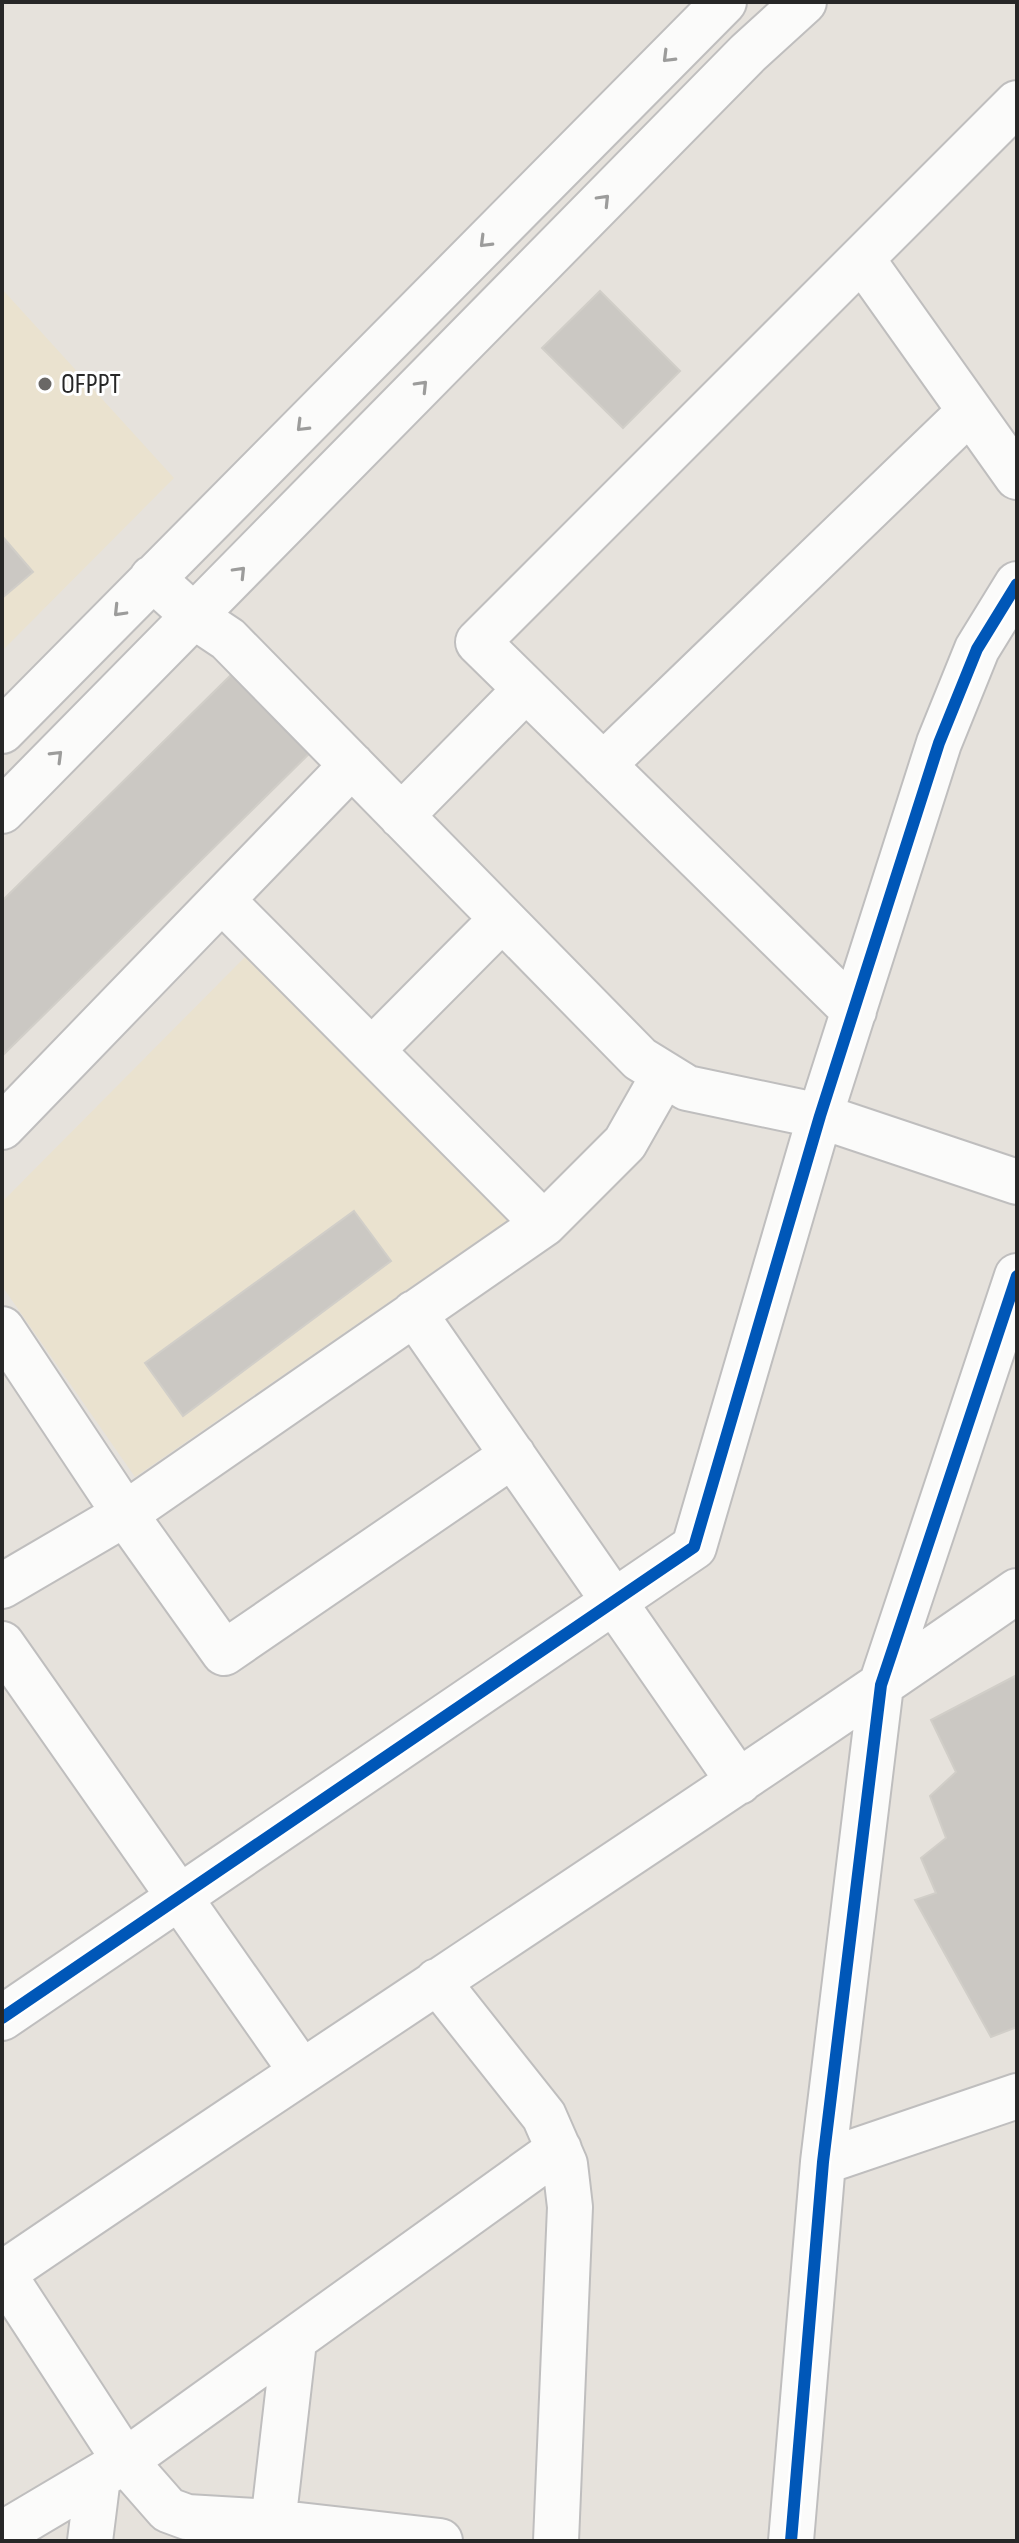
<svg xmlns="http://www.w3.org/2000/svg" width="1019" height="2543" viewBox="0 0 1019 2543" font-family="'Sofia Sans Condensed',sans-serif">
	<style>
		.education { fill: #eae2cf }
		.building { fill: #cbc8c3; stroke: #d1cec8; stroke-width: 2 }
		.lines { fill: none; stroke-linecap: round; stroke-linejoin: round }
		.minor-casing { stroke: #bfbebe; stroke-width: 48 }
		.minor { stroke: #fbfbfa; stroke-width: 44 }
		.cycleway-casing { stroke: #fff; stroke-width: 17 }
		.cycleway { stroke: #0057b8; stroke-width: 12 }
		.oneway { stroke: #9c9c9b }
		.poi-dot { fill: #6a6866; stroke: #fff; stroke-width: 3 }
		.labels { text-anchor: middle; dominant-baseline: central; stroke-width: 6; stroke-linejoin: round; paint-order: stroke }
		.poi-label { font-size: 28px; fill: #272727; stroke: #fff; text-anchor: start }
	</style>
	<rect width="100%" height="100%" fill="#e6e2dc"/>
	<path class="education" d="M2,289L174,478L2,651Z
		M245,957L511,1218L135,1477L2,1286V1202Z"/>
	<path class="building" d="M600,291L680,371L623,428L542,348Z
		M2,536L33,572L2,598Z
		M237,669L315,748L2,1056V901Z
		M354,1211L391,1261L183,1416L145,1363Z
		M1017,1675V2027L991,2037L915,1900L936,1893L921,1858L946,1838L930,1796L956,1772L931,1720Z"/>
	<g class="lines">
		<defs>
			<path id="minor" d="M862,259L1017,477
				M152,578L195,617L228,639L640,1059L687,1088L820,1116L1017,1182
				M2,731L724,2
				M603,765L970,411
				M2,811L748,53L804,2
				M401,816L526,689
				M222,900L544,1224
				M854,1011L478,642L1017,103
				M372,1050L502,919
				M2,1127L352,765
				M414,1313L739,1782
				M2,1329L125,1514L544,1224L625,1143L663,1076
				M2,1586L125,1514L224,1653L513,1455
				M2,1644L301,2071
				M437,1981L544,2116L565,2164L570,2207L556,2541
				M2,2018L694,1547L820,1116L939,743L977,649L1017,584
				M823,2162L1017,2096
				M2,2272L125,2461L168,2510L187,2517L273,2522L440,2541
				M2,2274C339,2044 682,1824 1017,1591
				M2,2534L125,2461L559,2149
				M90,2541L98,2477
				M271,2541L294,2341
				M791,2541L823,2162L881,1685L1017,1276"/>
		</defs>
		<use href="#minor" class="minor-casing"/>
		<use href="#minor" class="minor"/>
		<defs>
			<path id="cycleway" d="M2,2018L694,1547L820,1116L939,743L977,649L1017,584
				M791,2541L823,2162L881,1685L1017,1276"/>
		</defs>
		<use href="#cycleway" class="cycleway-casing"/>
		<use href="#cycleway" class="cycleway"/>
	</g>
	<defs><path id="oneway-chevron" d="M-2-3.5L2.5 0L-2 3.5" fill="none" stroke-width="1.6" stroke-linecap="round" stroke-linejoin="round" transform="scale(2)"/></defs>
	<g class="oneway">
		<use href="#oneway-chevron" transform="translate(668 57) rotate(135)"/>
		<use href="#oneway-chevron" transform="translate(604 200) rotate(-46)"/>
		<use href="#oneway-chevron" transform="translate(485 242) rotate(135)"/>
		<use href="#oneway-chevron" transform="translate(422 386) rotate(-46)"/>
		<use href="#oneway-chevron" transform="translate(302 426) rotate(135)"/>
		<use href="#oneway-chevron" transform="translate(240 572) rotate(-46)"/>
		<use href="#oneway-chevron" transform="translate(119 611) rotate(134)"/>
		<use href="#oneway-chevron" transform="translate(57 756) rotate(-45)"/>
	</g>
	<circle class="poi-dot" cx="45" cy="384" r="8"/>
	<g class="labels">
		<g class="poi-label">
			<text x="61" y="384">OFPPT</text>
		</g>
	</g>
	<rect width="1019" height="2543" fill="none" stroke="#272727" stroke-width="8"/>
</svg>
